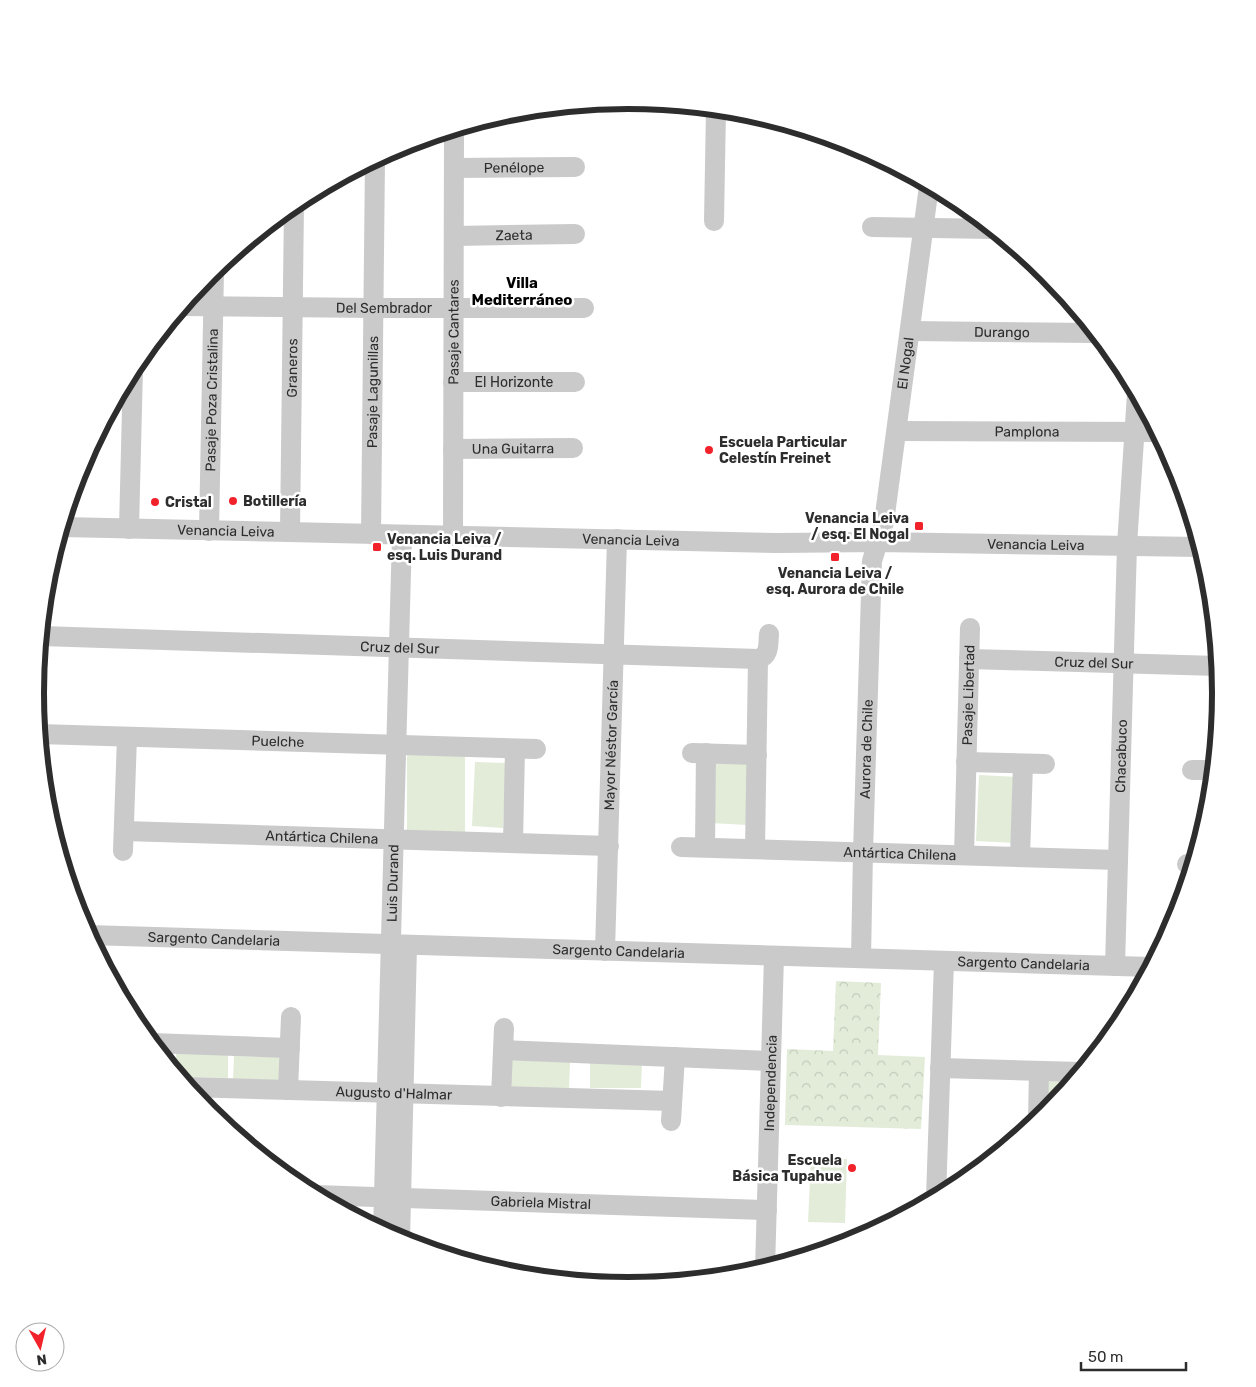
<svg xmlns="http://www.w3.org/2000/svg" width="1256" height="1387" viewBox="0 0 1256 1387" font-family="Rubik,sans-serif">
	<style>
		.grass { fill: #e2ecd9 }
		.park { fill: url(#park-crowns) }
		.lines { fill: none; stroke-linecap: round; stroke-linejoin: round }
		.minor { stroke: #cacaca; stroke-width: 20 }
		.poi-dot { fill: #f12229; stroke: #fff; stroke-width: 2 }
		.labels { text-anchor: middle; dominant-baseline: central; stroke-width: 5; stroke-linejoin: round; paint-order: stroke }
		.street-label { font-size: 14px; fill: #2d2d2d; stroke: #fff }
		.poi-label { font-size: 14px; font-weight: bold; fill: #2d2d2d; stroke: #fff; text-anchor: start }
		.neighbourhood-label { font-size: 15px; font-weight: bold; fill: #000; stroke: #fff }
		.rim { fill: none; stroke: #2d2d2d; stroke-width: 6 }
	</style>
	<defs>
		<pattern id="park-crowns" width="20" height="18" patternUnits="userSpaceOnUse" patternTransform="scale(1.25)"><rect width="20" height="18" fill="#e2ecd9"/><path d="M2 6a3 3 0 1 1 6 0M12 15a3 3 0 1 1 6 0" fill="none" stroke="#c2cbbb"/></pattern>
	</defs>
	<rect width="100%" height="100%" fill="#fff"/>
	<path class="grass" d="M407,754H465V832H407Z
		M713,760L750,761L747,825L711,823Z
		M475,762L506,763L503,828L472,826Z
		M979,775L1018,777L1015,843L976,841Z
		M176,1053L228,1054V1078L179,1077L176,1073Z
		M234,1056L283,1057V1081L233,1080Z
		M508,1060L570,1062L569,1090L507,1088Z
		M590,1060L642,1061L641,1088H590Z
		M1077,1077L1053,1106H1046L1041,1080Z
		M811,1158L847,1159L845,1223L808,1222Z"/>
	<path class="park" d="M836,981L881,983L878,1055L925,1057L921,1129L785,1125L787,1049L833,1051Z"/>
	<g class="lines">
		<g class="minor">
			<path id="s1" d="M454,168L575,167"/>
			<path d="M714,221L716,109"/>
			<path d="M872,227L992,229"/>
			<path id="s2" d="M454,236L575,234"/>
			<path id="s3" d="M183,306L374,308H584"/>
			<path id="s4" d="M910,331L1096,333"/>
			<path id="s5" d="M453,382H575"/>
			<path id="s6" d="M897,431L1158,432"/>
			<path id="s7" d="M453,449L573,448"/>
			<path id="s8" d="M62,527L777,543L878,542L1200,547"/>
			<path d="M129,529L133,368"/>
			<path id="s9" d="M209,531L214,270"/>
			<path id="s10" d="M290,532L294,204"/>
			<path id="s11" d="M371,534L375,159"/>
			<path id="s12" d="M453,536L454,130"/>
			<path id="s13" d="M41,636L758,659C770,656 768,644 769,634"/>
			<path id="s14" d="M969,659L1218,666"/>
			<path d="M36,702L37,677"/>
			<path id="s15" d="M39,734L536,749"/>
			<path d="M692,753L757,755"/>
			<path d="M966,762L1045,764"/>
			<path d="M1192,770H1213"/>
			<path id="s16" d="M124,831L609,846"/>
			<path d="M513,843L515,749"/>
			<path id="s17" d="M681,847L1118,860"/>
			<path d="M705,847L706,753"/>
			<path d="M755,849L758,659"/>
			<path d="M123,851L127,737"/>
			<path id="s18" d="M964,855L970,628"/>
			<path d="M1020,857L1023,764"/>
			<path d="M1187,864H1193"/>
			<path id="s19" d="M88,935L1151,967"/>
			<path id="s20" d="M605,951L617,539"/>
			<path id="s21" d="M861,958L863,852L872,561L884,522L929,186"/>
			<path id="s22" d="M1115,966L1127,545L1137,394"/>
			<path d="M151,1043L290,1048"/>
			<path d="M503,1050L771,1061"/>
			<path d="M940,1068L1081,1072"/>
			<path id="s23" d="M188,1087L672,1101"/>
			<path d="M288,1090L291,1017"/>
			<path d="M501,1097L504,1028"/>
			<path d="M671,1121L675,1057"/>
			<path d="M1038,1121L1039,1071"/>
			<path id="s24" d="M315,1195L767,1210"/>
			<path d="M936,1198L944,961"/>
			<path id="s25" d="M383,1232L402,535"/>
			<path d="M400,1241L407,945"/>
			<path id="s26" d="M765,1269L774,956"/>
		</g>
	</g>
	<g class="poi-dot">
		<circle cx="709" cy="450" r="5"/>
		<circle cx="233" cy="501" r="5"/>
		<circle cx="155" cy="502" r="5"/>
		<rect x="914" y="521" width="10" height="10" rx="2.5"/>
		<rect x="372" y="542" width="10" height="10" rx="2.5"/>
		<rect x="830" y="552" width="10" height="10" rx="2.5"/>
		<circle cx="852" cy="1168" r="5"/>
	</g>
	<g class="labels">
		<g class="street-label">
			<text stroke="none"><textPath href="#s1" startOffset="60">Penélope</textPath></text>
			<text stroke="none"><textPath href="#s2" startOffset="60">Zaeta</textPath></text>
			<text stroke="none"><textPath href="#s3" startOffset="201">Del Sembrador</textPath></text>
			<text stroke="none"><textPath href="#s4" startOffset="92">Durango</textPath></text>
			<text stroke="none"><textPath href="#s12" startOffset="204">Pasaje Cantares</textPath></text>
			<text stroke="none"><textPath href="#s21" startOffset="598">El Nogal</textPath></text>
			<text stroke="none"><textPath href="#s10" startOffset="164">Graneros</textPath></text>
			<text stroke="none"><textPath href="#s5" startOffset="61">El Horizonte</textPath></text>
			<text stroke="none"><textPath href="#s11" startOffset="142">Pasaje Lagunillas</textPath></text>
			<text stroke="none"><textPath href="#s9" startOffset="131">Pasaje Poza Cristalina</textPath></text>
			<text stroke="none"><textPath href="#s6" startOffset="130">Pamplona</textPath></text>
			<text stroke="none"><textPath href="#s7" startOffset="60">Una Guitarra</textPath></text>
			<text stroke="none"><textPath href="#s8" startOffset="164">Venancia Leiva</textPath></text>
			<text stroke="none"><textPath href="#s8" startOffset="569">Venancia Leiva</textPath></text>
			<text stroke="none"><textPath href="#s8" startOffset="974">Venancia Leiva</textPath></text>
			<text stroke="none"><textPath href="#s13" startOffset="359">Cruz del Sur</textPath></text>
			<text stroke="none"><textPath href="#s14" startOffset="125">Cruz del Sur</textPath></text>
			<text stroke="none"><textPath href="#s18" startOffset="160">Pasaje Libertad</textPath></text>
			<text stroke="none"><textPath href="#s15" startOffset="239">Puelche</textPath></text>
			<text stroke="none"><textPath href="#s20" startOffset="206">Mayor Néstor García</textPath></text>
			<text stroke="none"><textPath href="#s21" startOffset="209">Aurora de Chile</textPath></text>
			<text stroke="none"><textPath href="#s22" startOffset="210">Chacabuco</textPath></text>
			<text stroke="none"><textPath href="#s16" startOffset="198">Antártica Chilena</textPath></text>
			<text stroke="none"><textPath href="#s17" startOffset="219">Antártica Chilena</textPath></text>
			<text stroke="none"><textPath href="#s25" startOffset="349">Luis Durand</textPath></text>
			<text stroke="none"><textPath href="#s19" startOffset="126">Sargento Candelaria</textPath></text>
			<text stroke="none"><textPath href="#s19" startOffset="531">Sargento Candelaria</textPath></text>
			<text stroke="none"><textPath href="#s19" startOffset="936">Sargento Candelaria</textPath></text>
			<text stroke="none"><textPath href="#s26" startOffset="186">Independencia</textPath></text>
			<text stroke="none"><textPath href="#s23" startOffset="206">Augusto d'Halmar</textPath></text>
			<text stroke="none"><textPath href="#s24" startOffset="226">Gabriela Mistral</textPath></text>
		</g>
		<g class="poi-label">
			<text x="719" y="442">Escuela Particular<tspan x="719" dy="16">Celestín Freinet</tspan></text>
			<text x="243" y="501">Botillería</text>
			<text x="165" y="502">Cristal</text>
			<text x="909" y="518" text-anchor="end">Venancia Leiva<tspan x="909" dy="16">/ esq. El Nogal</tspan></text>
			<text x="387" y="539">Venancia Leiva /<tspan x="387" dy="16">esq. Luis Durand</tspan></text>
			<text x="835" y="573" text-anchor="middle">Venancia Leiva /<tspan x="835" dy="16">esq. Aurora de Chile</tspan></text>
			<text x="842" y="1160" text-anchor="end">Escuela<tspan x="842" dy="16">Básica Tupahue</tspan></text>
		</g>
		<g class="neighbourhood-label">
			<text x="522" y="283">Villa<tspan x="522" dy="17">Mediterráneo</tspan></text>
		</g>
	</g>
	<path d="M0 0H1256V1387H0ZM44 693a584 584 0 1 1 1168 0a584 584 0 1 1-1168 0Z" fill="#fff" fill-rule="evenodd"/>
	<path class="rim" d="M44 693a584 584 0 1 1 1168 0a584 584 0 1 1-1168 0Z"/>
	<g transform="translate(40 1347) rotate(172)"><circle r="24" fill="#ffffff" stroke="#ababab"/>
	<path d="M0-4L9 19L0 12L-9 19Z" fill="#f12229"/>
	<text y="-8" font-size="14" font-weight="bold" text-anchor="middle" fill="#2d2d2d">N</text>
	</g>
	<path d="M1081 1362v8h105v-8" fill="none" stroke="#2d2d2d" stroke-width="2.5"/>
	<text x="1088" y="1362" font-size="15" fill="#2d2d2d" stroke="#ffffff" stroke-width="4" paint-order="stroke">50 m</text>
</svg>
